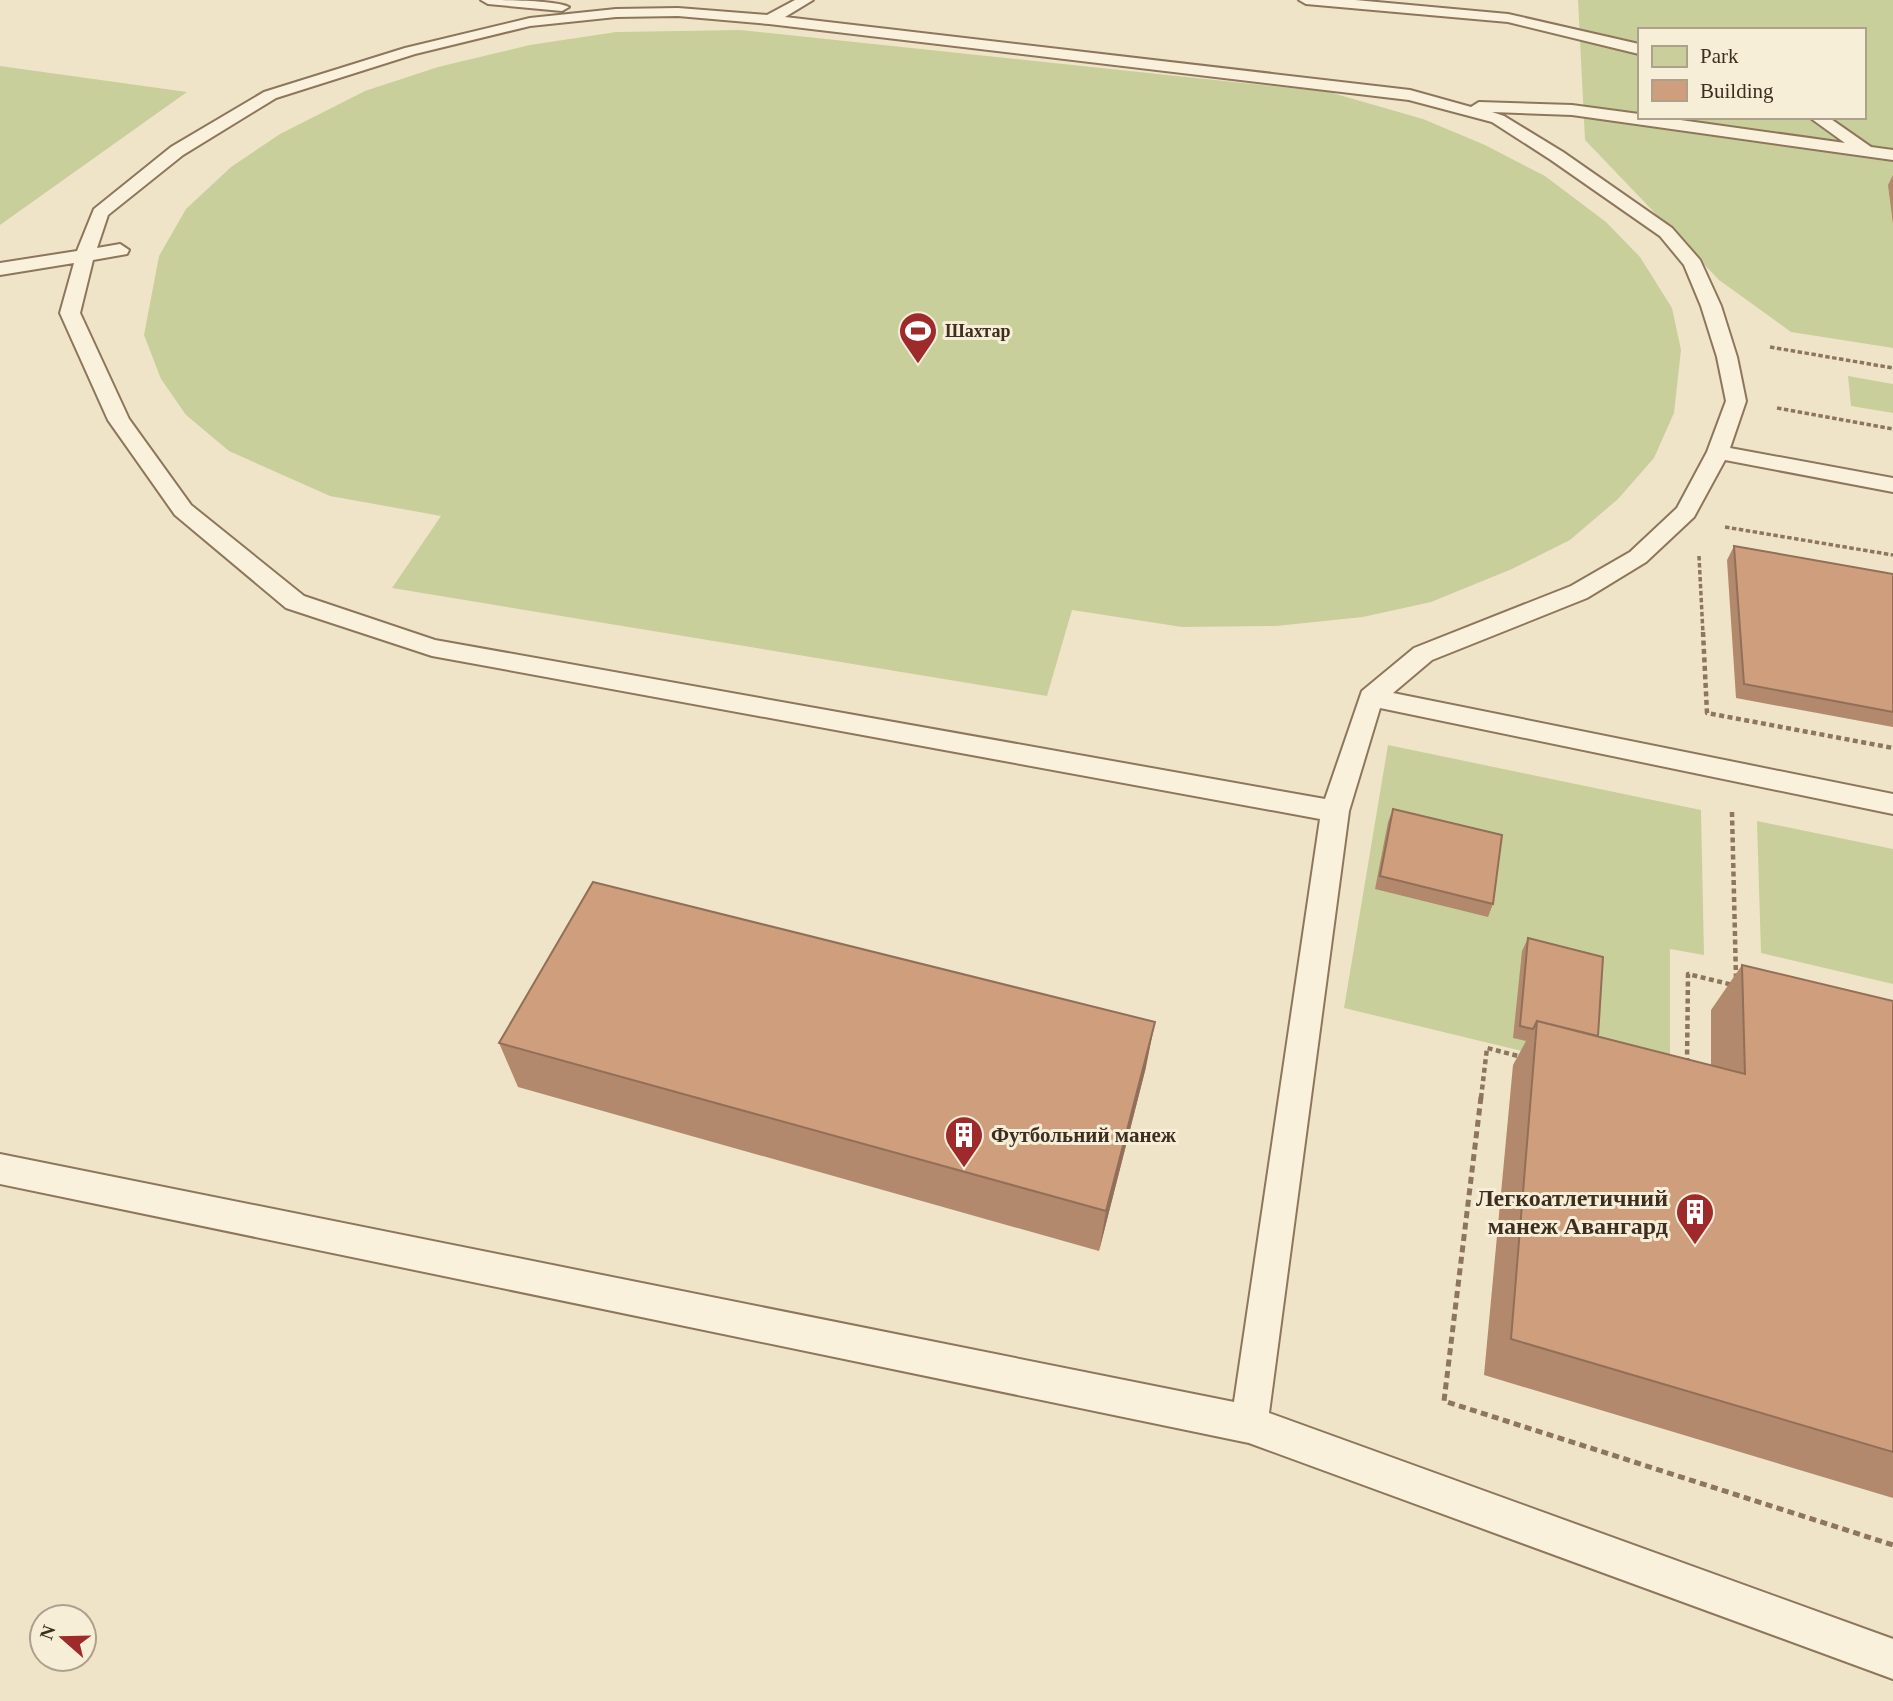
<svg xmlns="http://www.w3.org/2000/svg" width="1893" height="1701" viewBox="0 0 1893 1701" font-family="Georgia,serif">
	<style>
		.green { fill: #c9cf9b; fill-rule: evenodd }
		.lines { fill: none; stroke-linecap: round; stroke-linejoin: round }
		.service-casing { stroke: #8d765c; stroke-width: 4 }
		.path-far2 { stroke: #8d765c; stroke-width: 3.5; stroke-dasharray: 4.5 2.5; stroke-linecap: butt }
		.path-far1 { stroke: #8d765c; stroke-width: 4.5; stroke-dasharray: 5 3.5; stroke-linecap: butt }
		.path { stroke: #8d765c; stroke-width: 5; stroke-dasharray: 7 4.5; stroke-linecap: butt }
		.service { fill: #faf1dc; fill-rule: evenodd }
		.wall { fill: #b2896c }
		.shaded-wall { fill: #916f58 }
		.building { fill: #cf9f7d; stroke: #916f58; stroke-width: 2 }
		.labels { text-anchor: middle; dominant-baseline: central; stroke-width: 6; stroke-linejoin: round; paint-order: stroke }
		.far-poi-label { font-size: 18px; font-weight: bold; fill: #3d2e20; stroke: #f7eed8; text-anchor: start }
		.poi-label { font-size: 21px; font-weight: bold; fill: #3d2e20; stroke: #f7eed8; text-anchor: start }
		.near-poi-label { font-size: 24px; font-weight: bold; fill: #3d2e20; stroke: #f7eed8; text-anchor: end }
	</style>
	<rect width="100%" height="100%" fill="#f0e4c8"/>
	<path class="green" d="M1578,0H1893V348L1791,332L1719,280L1585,140ZM1639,30H1863V117H1639Z
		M740,30L1329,92L1423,119L1485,145L1545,176L1606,222L1640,257L1672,308L1681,350L1674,413L1654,458L1618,499L1570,540L1512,569L1431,602L1363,617L1276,626L1182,627L1072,610L1047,696L392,588L441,516L330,496L229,451L186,415L161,379L144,335L159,256L186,209L231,167L280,134L365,91L438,67L530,45L616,32Z
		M0,66L187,92L0,225Z
		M1848,376L1893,384V413L1851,406Z
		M1388,745L1701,810L1704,955L1670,949V1087L1344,1008Z
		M1757,821L1893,849V984L1761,953Z"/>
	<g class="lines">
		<defs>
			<path id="service" d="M481,0C500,0 556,0 569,7L562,11L488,4Z
				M795,0H813L785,17L1410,90L1471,107L1479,102L1572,105L1639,114V117H1659L1845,143L1809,117H1828L1871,147L1893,150V160L1572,115L1492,112L1504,116L1563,152L1672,228L1700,260L1721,306L1737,357L1746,401L1730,448L1893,478V492L1725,460L1694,517L1646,562L1587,598L1432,660L1393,693L1893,794V814L1380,708L1349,811L1269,1413L1893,1639V1679L1249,1443L0,1184V1154L1234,1402L1320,819L432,656L286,608L175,515L108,420L60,313L74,263L0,275V263L77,251L94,209L171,147L264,92L405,48L530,18L616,9L678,8L767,15ZM678,16L769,24L1409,100L1492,122L1551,160L1660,236L1684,265L1701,306L1717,357L1726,401L1707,452L1677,508L1630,552L1571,586L1414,648L1362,691L1325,799L435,640L304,596L191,505L129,419L80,313L93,260L127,254L129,250L120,244L97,248L108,215L183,155L276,98L415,54L530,26L616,17Z
				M1299,0H1355L1508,14L1639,44V54L1508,22L1306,4Z"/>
		</defs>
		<use href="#service" class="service-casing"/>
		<path class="path-far2" d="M1770,347L1893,368
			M1777,408L1893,429
			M1725,527L1893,555
			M1699,556L1703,634"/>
		<path class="path-far1" d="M1703,632L1707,713L1893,748
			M1732,812L1736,978
			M1687,1063L1688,974L1733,985
			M1481,1098L1487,1048L1522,1057"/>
		<path class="path" d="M1481,1097L1444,1401L1893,1545"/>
		<use href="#service" class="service"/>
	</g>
	<path class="wall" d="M1893,175V224L1888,185Z
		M1734,546L1893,574V727L1736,698L1727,560Z
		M1393,809L1493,904L1488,917L1375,889L1388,822Z
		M1528,938L1598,1036L1711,1065V1010L1742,965L1893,1001V1498L1484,1375L1513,1065L1526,1041L1513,1038L1522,951Z
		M499,1043L1146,1067L1099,1251L518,1087Z"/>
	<path class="shaded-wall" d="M1155,1022L1146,1067L1099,1251L1106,1211Z"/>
	<path class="building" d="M1734,546L1893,574V712L1744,684Z
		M1393,809L1502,835L1493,904L1380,876Z
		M593,882L1155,1022L1106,1211L499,1043Z
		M1528,938L1603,957L1598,1036L1537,1021L1533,1029L1520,1026Z
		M1742,965L1893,1001V1452L1511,1339L1537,1021L1745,1074Z"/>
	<defs>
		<symbol id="stadium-pin" viewBox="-11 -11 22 30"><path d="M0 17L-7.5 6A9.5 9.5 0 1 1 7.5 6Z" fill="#9e2a2b" stroke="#f7eed8"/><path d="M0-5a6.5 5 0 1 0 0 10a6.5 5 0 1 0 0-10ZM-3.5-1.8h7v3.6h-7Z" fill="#fff"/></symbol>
		<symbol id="building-pin" viewBox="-11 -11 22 30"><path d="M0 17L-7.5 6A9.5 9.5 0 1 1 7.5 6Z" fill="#9e2a2b" stroke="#f7eed8"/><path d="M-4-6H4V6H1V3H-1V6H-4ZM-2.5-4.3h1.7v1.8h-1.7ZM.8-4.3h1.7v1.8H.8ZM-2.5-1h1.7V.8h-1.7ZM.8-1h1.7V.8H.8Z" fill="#fff"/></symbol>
	</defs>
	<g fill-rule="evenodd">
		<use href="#stadium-pin" x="896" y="309" width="44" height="60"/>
		<use href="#building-pin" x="942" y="1113" width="44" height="60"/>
		<use href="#building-pin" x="1673" y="1190" width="44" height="60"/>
	</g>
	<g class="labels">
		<g class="far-poi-label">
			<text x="945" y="331">Шахтар</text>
		</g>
		<g class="poi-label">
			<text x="991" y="1135">Футбольний манеж</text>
		</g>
		<g class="near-poi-label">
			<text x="1668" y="1198">Легкоатлетичний<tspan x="1668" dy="28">манеж Авангард</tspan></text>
		</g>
	</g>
	<rect x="1638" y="28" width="228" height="91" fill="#f7eed8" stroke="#ada18e" stroke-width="2"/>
	<rect x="1652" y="46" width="35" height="21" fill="#c9cf9b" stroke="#ada18e" stroke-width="2"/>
	<text x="1700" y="63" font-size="21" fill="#3d2e20">Park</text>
	<rect x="1652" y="80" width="35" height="21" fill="#cf9f7d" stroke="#ada18e" stroke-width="2"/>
	<text x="1700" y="98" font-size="21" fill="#3d2e20">Building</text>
	<g transform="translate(63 1638) rotate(290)"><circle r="33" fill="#f7eed8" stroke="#ada18e" stroke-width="2"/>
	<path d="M0-5L12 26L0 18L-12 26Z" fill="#9e2a2b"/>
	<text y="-10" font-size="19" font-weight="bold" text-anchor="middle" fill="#3d2e20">N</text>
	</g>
</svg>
